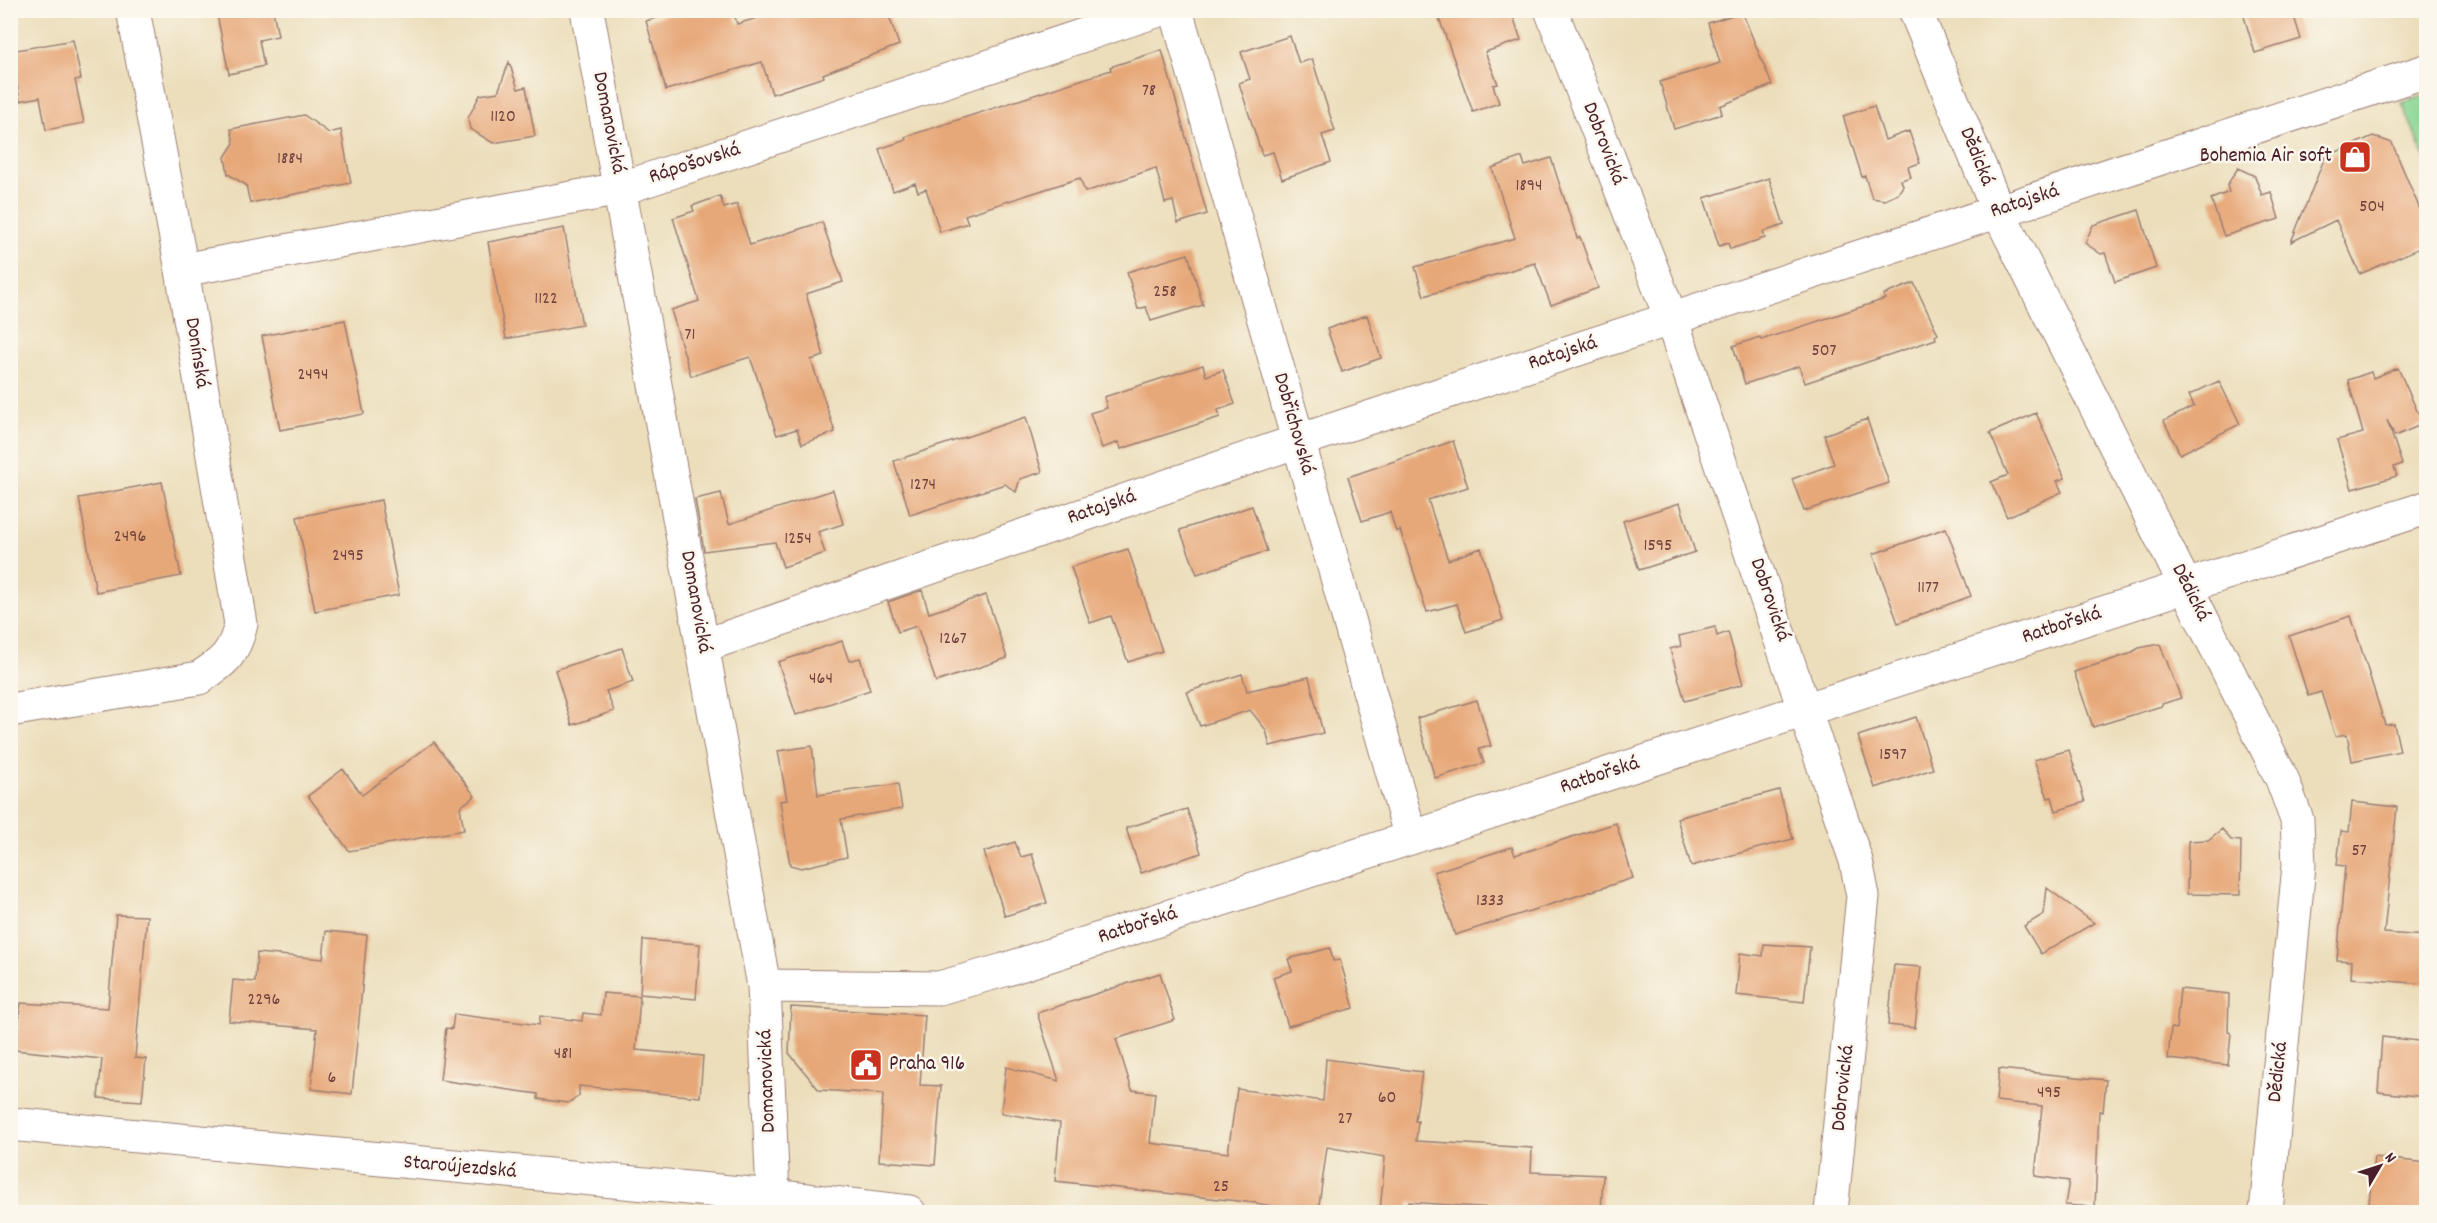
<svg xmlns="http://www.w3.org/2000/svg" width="2437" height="1223" viewBox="0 0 2437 1223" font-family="Dekko,sans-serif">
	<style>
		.green { fill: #8ad795; stroke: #6a7b60; stroke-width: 1.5 }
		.building { fill: #e7a879 }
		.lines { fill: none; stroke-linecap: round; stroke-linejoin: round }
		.street-casing { stroke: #9b7e73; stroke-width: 35 }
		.secondary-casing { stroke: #9b7e73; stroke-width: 35 }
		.street { stroke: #fff; stroke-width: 33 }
		.secondary { stroke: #fff; stroke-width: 33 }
		.labels { text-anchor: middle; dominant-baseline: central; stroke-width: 5; stroke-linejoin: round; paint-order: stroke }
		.number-label { font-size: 18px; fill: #71413e }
		.street-label { font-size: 21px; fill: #4a1f2b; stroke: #fbf7ec }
		.poi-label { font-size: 21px; fill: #4a1f2b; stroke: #fbf7ec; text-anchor: end }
	</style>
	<rect width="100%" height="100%" fill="#fbf7ec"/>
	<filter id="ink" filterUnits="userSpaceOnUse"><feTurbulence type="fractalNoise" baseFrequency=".0167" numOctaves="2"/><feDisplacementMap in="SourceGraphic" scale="12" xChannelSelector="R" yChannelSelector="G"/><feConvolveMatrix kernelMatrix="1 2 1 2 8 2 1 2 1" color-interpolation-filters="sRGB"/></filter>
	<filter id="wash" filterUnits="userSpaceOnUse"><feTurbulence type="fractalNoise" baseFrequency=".008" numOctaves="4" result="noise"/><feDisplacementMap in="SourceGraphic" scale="24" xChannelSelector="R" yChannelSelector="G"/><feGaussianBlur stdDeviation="1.35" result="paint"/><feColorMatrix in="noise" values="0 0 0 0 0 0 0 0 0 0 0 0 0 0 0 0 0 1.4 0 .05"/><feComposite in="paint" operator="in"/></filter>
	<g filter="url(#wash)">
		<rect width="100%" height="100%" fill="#ecdebb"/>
		<path class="green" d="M2426,95V160L2402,103Z"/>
		<g id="blocks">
			<path class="building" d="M216,10H273L278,36L259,40L264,66L229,74Z
				M681,10H733L737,24L784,10H887L899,45L823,74L824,77L772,94L762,62L666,90L646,21Z
				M1436,10H1511L1521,40L1485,52L1498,84L1493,85L1499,103L1473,112Z
				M2242,10H2292L2301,39L2255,53Z
				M1742,12L1772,85L1720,106L1722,114L1674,129L1660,82L1720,63L1708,23Z
				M1290,36L1299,63L1312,59L1335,131L1322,135L1331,162L1282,179L1273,152L1262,155L1239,83L1250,79L1241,52Z
				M73,40L81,79L75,80L84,123L46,130L40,97L20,101L11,51Z
				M1162,50L1207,214L1178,223L1173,201L1165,203L1156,168L1085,192L1080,178L965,215L968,223L940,232L926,189L918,192L915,183L893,191L879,149L906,140L905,137L1111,70L1110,67Z
				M509,62L518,89L526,87L535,136L493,143L470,129L468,118L480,95L498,92Z
				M1874,106L1885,140L1909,131L1920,163L1908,167L1911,177L1901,180L1903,186L1898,194L1885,200L1872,198L1865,176L1862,177L1843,116Z
				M304,115L329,133L341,130L351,183L250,203L246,185L228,174L225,157L234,143L231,129Z
				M2373,136L2392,143L2427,226V245L2360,274L2336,220L2291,242L2325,157Z
				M1522,157L1525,166L1551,158L1577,238L1580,237L1598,288L1551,305L1535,263L1424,296L1415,267L1515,238L1492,168Z
				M2238,168L2255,176L2262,195L2271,192L2279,219L2224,236L2211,199L2229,192L2227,185Z
				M1769,178L1784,225L1763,232L1765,238L1730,249L1728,243L1719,246L1704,198Z
				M720,196L724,208L737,204L750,245L822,222L843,282L806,294L824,356L811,360L835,432L802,444L797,429L777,435L750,357L691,376L671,310L699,301L673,218L694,211L692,206Z
				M2139,210L2156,268L2115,282L2105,253L2101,254L2085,243L2093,225Z
				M564,228L582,325L506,339L488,242Z
				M1188,254L1203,305L1151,321L1146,307L1138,309L1127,272Z
				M1914,283L1938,334L1935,336L1936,339L1805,383L1799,366L1745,384L1733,346L1760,337L1761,340L1885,299L1883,295Z
				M1367,315L1381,358L1342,372L1327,329Z
				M345,320L364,414L280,430L262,336Z
				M1203,365L1206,376L1223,370L1235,404L1218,410L1220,417L1121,449L1119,442L1102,448L1090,413L1107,408L1104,397Z
				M2398,368L2423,424L2395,436L2387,420L2402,464L2394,467L2397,476L2352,489L2337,440L2363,433L2348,380L2371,372L2373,378Z
				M2219,381L2240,424L2180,454L2164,421L2194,406L2189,395Z
				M2036,413L2065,478L2057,481L2062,492L2007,517L1991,482L2008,475L1990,433Z
				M1026,417L1042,472L1020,479L1016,492L1005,484L910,515L894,461Z
				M1867,419L1889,483L1804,511L1792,479L1834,464L1824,435Z
				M1453,441L1468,487L1428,500L1448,560L1481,548L1503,620L1466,632L1457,604L1427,612L1400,530L1396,532L1390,512L1362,521L1348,477Z
				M162,482L181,576L96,592L79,498Z
				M833,490L843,524L818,532L825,553L783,567L775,542L704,551L695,499L721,493L729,524Z
				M381,500L399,595L315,611L297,517Z
				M1680,503L1695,552L1639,570L1623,521Z
				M1252,506L1267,551L1197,574L1180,530Z
				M1946,528L1971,596L1898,623L1873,554Z
				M1128,549L1162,651L1128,662L1111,616L1090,623L1071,567Z
				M922,590L929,613L986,595L1007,658L936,682L917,626L898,632L888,602Z
				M2351,616L2385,725L2394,724L2400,751L2352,761L2347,734L2335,736L2321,692L2308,696L2289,636Z
				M1715,627L1717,636L1728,632L1743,684L1685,701L1670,649L1681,646L1679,636Z
				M842,641L849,661L860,658L870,690L796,715L778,662Z
				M2160,644L2181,698L2162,704V706L2093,727L2074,672L2129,654L2139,648Z
				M622,648L633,682L606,691L614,711L572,725L555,670Z
				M1242,674L1247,691L1309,677L1323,733L1270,746L1266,730L1250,710L1200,726L1187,692Z
				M1477,700L1491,746L1479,749L1484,763L1435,778L1417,718Z
				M1916,717L1933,769L1875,788L1858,736Z
				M434,742L475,796L460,807L464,830L349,851L308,796L343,769L362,795Z
				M812,746L818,795L898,784L902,809L841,819L847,857L801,868L790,865L780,801L787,800L778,751Z
				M2069,750L2085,802L2056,811L2052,797L2048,798L2034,760Z
				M1779,790L1793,839L1691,866L1677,818Z
				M2352,802L2397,807L2384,933L2427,936L2425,984L2351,978L2352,961L2337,960L2345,866L2337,865L2341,831L2349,832Z
				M1187,809L1201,853L1141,873L1126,828Z
				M1616,823L1633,878L1455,935L1434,872L1512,847L1515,855Z
				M2222,829L2231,840L2241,841L2240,895L2187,894L2188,841L2208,840Z
				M1015,842L1021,857L1032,854L1047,903L1005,916L984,852Z
				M2047,888L2094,923L2041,954L2024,926L2044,914Z
				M116,915L147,916L135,1058L146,1059L142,1101L98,1098L102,1059L15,1050L21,1003L108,1008Z
				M326,931L367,935L352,1094L311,1089L317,1029L229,1021L233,980L255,982L257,953L323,959Z
				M643,940L700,944L696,999L640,994Z
				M1764,944L1810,947L1804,1002L1736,995L1740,953L1763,956Z
				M1330,948L1333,961L1340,960L1354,1008L1288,1026L1273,977L1292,971L1288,959Z
				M1894,965L1921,967L1915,1028L1888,1025Z
				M1160,973L1175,1020L1116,1039L1132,1090L1155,1093L1150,1143L1228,1153L1237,1089L1323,1101L1326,1059L1422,1072L1415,1121H1418L1416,1141L1532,1148L1531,1172L1603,1175L1601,1212H1547L1409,1202L1408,1212H1380L1385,1157L1327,1147L1318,1212H1300L1256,1203L1055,1181L1060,1123L1001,1113L1006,1067L1059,1081L1037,1013Z
				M2180,989L2229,994L2228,1032L2231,1033L2228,1065L2168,1059L2171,1028L2176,1029Z
				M603,993L640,996L636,1050L703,1056L700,1097L579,1086V1096L568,1103L538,1099V1094L440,1080L446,1028L452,1029L454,1014L539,1025L540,1016L582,1021L583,1013L601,1015Z
				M791,1007L925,1015L920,1085L941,1086L935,1165L879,1161L883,1094L819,1090L789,1053Z
				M2382,1037L2427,1042V1097L2378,1092Z
				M1999,1069L2106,1080L2103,1112L2099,1111L2095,1207L2065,1205L2069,1181L2035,1176L2042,1106L1996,1101Z
				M2374,1157L2427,1163V1212H2368Z"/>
		</g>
	</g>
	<g filter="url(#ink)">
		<use href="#blocks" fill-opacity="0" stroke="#9b7e73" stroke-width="1.5"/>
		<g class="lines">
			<defs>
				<path id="street" d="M587,10L764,986L773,1196
					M1176,10L1411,838
					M1551,10L1671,318L1856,861L1863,896L1831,1212
					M1915,10L1998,211L2282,779L2297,820L2299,865L2266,1212
					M182,270L620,189L1159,10
					M703,646L1298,441L2426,71
					M10,710L199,678C224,662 234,654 241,624L182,270L133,10
					M764,986L939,988L1004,970L2426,508"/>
				<path id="secondary" d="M10,1124L773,1196L909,1212"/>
			</defs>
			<use href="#street" class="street-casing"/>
			<use href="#secondary" class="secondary-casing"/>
			<use href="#street" class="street"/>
			<use href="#secondary" class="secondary"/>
		</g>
	</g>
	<defs>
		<symbol id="shop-square" viewBox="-11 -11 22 22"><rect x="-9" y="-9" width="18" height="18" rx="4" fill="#c8321e" stroke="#fbf7ec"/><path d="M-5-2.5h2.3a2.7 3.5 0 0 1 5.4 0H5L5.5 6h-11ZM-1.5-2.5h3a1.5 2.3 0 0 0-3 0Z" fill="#fff"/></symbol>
		<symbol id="civic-square" viewBox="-11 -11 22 22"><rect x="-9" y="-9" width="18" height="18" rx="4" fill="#c8321e" stroke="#fbf7ec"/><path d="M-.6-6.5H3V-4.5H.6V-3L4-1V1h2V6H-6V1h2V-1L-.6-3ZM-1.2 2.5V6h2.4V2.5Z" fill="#fff"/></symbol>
	</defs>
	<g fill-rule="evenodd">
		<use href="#shop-square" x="2336" y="138" width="38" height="38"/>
		<use href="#civic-square" x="847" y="1046" width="38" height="38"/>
	</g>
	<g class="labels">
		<g class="number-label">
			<text x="1149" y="91">78</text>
			<text x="503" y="117">1120</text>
			<text x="290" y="159">1884</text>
			<text x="1529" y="186">1894</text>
			<text x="2372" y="207">504</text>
			<text x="1165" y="292">258</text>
			<text x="546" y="299">1122</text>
			<text x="690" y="335">71</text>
			<text x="1824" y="351">507</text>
			<text x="313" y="375">2494</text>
			<text x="923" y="485">1274</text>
			<text x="130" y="537">2496</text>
			<text x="798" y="539">1254</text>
			<text x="1658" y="546">1595</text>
			<text x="348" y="556">2495</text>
			<text x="1928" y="588">1177</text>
			<text x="953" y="639">1267</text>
			<text x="821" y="679">464</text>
			<text x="1893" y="755">1597</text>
			<text x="2359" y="851">57</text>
			<text x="1490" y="901">1333</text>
			<text x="264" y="1000">2296</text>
			<text x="563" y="1054">481</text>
			<text x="332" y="1078">6</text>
			<text x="2049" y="1093">495</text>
			<text x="1387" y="1098">60</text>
			<text x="1345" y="1119">27</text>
			<text x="1221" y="1187">25</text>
		</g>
		<g class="street-label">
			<text transform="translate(608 123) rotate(79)">Domanovická</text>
			<text transform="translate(1603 144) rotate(69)">Dobrovická</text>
			<text transform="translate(1976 157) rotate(68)">Dědická</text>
			<text transform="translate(695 164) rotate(-18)">Rápošovská</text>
			<text transform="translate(2025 202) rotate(-18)">Ratajská</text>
			<text transform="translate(196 353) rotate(81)">Donínská</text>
			<text transform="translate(1563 354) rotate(-18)">Ratajská</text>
			<text transform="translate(1293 424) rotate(74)">Dobřichovská</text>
			<text transform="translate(1102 508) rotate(-19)">Ratajská</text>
			<text transform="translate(2190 593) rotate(63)">Dědická</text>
			<text transform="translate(1769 600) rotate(71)">Dobrovická</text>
			<text transform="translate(695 602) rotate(80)">Domanovická</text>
			<text transform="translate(2062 626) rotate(-18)">Ratbořská</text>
			<text transform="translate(1600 776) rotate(-18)">Ratbořská</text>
			<text transform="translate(1138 926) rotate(-18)">Ratbořská</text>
			<text transform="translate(2279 1072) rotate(-84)">Dědická</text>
			<text transform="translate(768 1081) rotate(-92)">Domanovická</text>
			<text transform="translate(1844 1088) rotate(-84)">Dobrovická</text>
			<text transform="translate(460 1168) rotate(5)">Staroújezdská</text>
		</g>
		<g class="poi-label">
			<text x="2332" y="157">Bohemia Air soft</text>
			<text x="889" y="1065" text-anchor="start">Praha 916</text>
		</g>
	</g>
	<rect width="2437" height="1223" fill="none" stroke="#fbf7ec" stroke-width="36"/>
	<g transform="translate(2380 1166) rotate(51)" stroke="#fbf7ec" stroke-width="4.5" paint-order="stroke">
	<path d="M0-4.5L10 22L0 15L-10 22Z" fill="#4a1f2b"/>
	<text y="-9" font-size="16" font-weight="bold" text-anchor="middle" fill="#4a1f2b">N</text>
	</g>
</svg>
